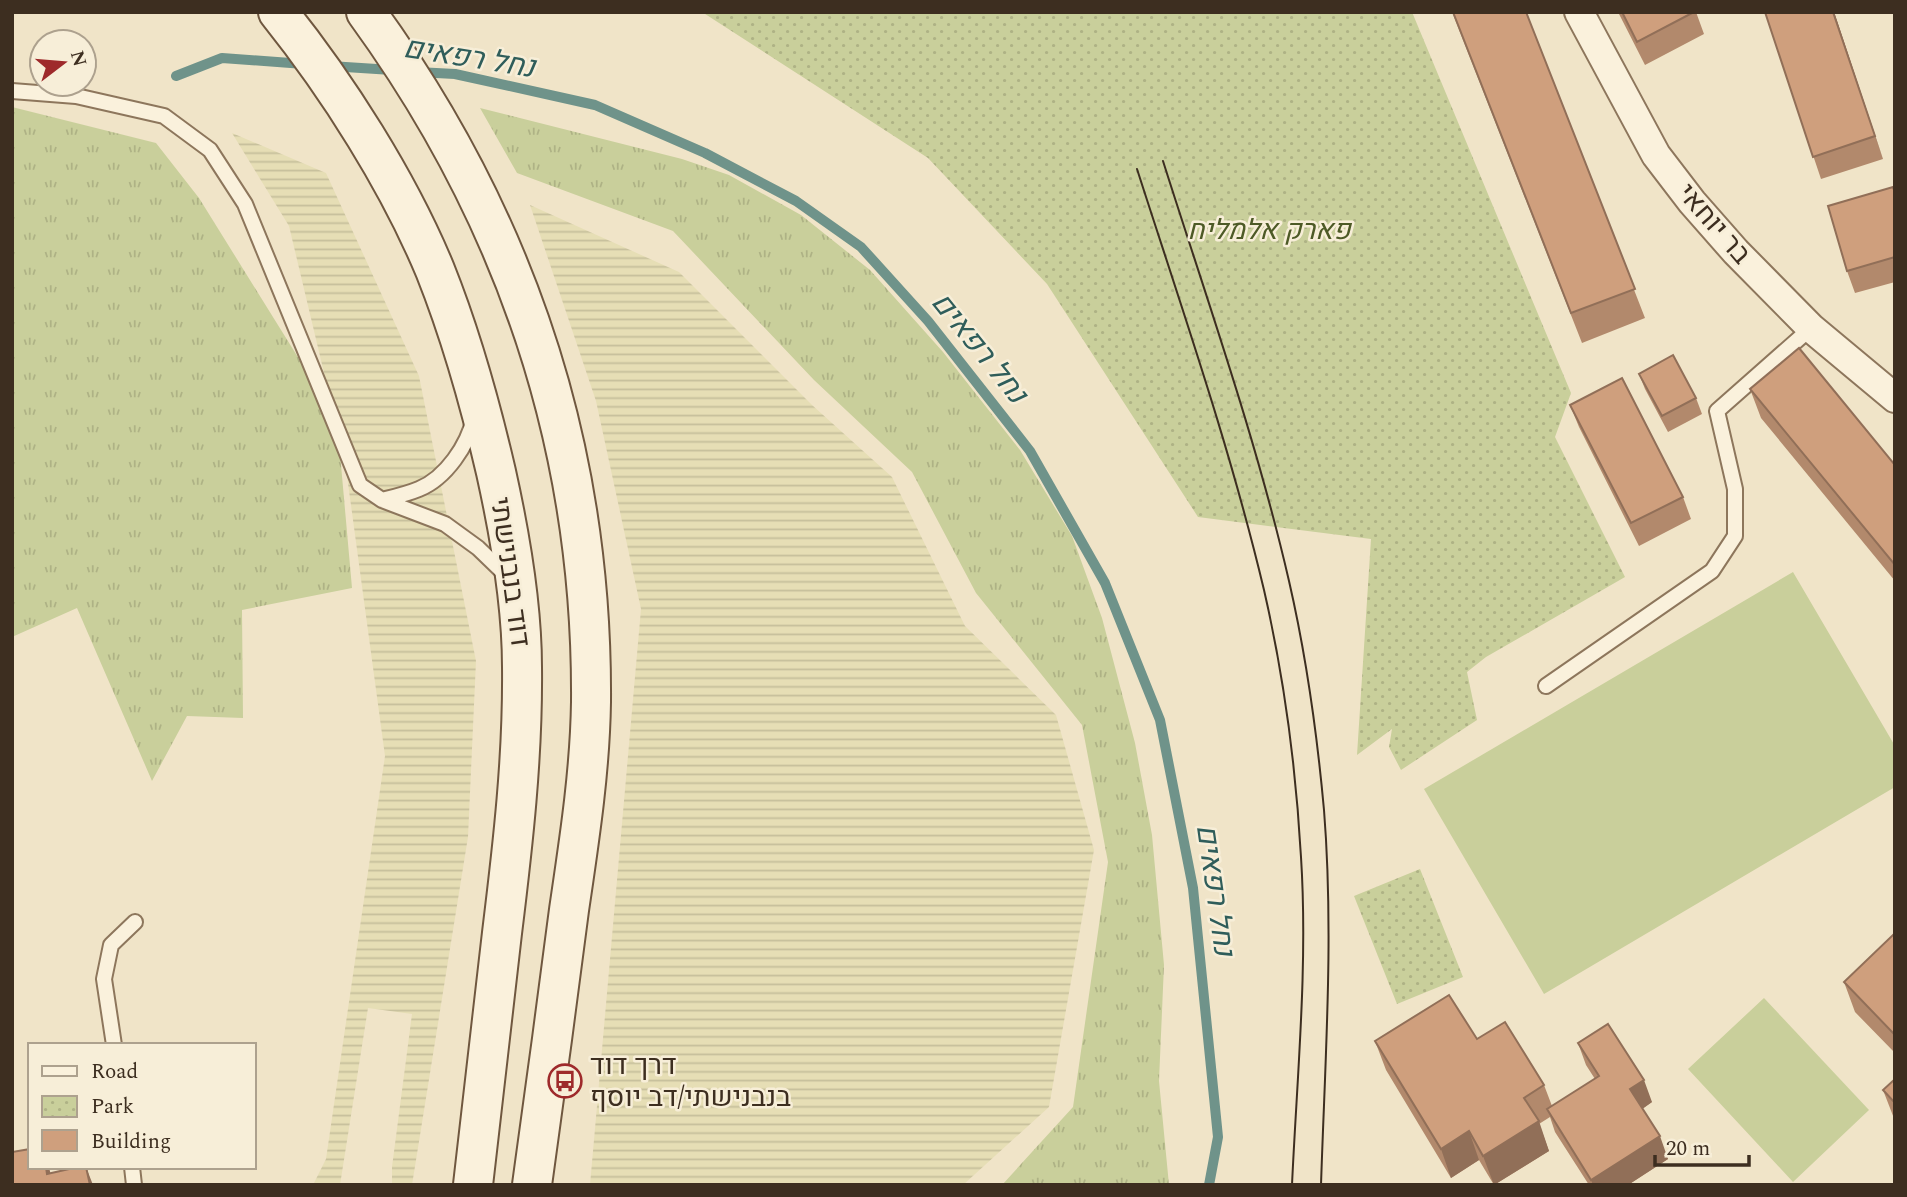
<svg xmlns="http://www.w3.org/2000/svg" width="1907" height="1197" viewBox="0 0 1907 1197" font-family="Spectral,Heebo,serif">
	<style>
		.farmland { fill: url(#farmland-rules) }
		.grass { fill: url(#grass-tufts) }
		.park { fill: url(#park-dots) }
		.garden { fill: #c9cf9b }
		.lines { fill: none; stroke-linecap: round; stroke-linejoin: round }
		.stream { stroke: #6f938a; stroke-width: 10 }
		.lane-casing { stroke: #8d765c; stroke-width: 18 }
		.street-casing { stroke: #8d765c; stroke-width: 32 }
		.secondary-casing { stroke: #6f573f; stroke-width: 42 }
		.lane { stroke: #faf1dc; stroke-width: 14 }
		.street { stroke: #faf1dc; stroke-width: 28 }
		.secondary { stroke: #faf1dc; stroke-width: 38 }
		.tram { stroke: #3d2e20; stroke-width: 2 }
		.wall { fill: #b2896c }
		.shaded-wall { fill: #916f58 }
		.building { fill: #cf9f7d; stroke: #916f58; stroke-width: 2 }
		.labels { text-anchor: middle; dominant-baseline: central; stroke-width: 5; stroke-linejoin: round; paint-order: stroke }
		.street-label { font-size: 28px; fill: #3d2e20; stroke: #f7eed8 }
		.park-label { font-size: 28px; font-style: italic; fill: #4d5a26; stroke: #f7eed8 }
		.poi-label { font-size: 28px; fill: #3d2e20; stroke: #f7eed8; text-anchor: start }
		.water-label { font-size: 30px; font-style: italic; fill: #2f5d5a; stroke: #f7eed8 }
	</style>
	<defs>
		<pattern id="farmland-rules" width="6" height="5" patternUnits="userSpaceOnUse" patternTransform="scale(1.75)"><rect width="6" height="5" fill="#e6deb5"/><path d="M0 2.5h6" fill="none" stroke="#c6bf9b"/></pattern>
		<pattern id="grass-tufts" width="24" height="20" patternUnits="userSpaceOnUse" patternTransform="scale(1.75)"><rect width="24" height="20" fill="#c9cf9b"/><path d="M3 7l-1-3M5 7V3M7 7l1-3M15 17l-1-3M17 17v-4M19 17l1-3" fill="none" stroke="#aeb285"/></pattern>
		<pattern id="park-dots" width="8" height="8" patternUnits="userSpaceOnUse" patternTransform="scale(1.75)"><rect width="8" height="8" fill="#c9cf9b"/><path d="M2 2h.1M6 6h.1" fill="none" stroke="#aeb285" stroke-width="1.8" stroke-linecap="round"/></pattern>
	</defs>
	<rect width="100%" height="100%" fill="#f0e4c8"/>
	<path class="farmland" d="M232,133L326,173L419,376L476,661L468,837L412,1185H392V1167L412,1014L368,1008L340,1185H313L326,1159L385,756L345,461L289,226Z
		M530,205L679,272L812,405L892,477L965,626L1056,715L1094,850L1049,1107L963,1185H590L641,609L596,401Z"/>
	<path class="grass" d="M12,107L156,143L199,198L337,420L352,588L242,610L243,718L187,716L152,781L77,608L12,637Z
		M480,108L682,159L729,175L801,215L870,270L943,352L1020,450L1072,536L1102,618L1135,743L1152,835L1164,965L1159,1081L1169,1185H1002L1073,1107L1108,862L1082,725L976,593L912,472L814,380L673,231L517,173Z"/>
	<path class="park" d="M702,12H1412L1571,393L1555,437L1625,577L1486,657L1467,672L1477,720L1401,770L1389,747L1392,729L1357,755L1371,539L1198,517L1047,284L928,158Z
		M1420,869L1463,977L1397,1004L1354,896Z"/>
	<path class="garden" d="M1793,572L1895,746V787L1544,994L1424,789Z
		M1764,998L1869,1110L1793,1182L1688,1069Z"/>
	<g class="lines">
		<path class="stream" d="M330,66L392,70
			M417,72L455,74L595,105L705,153L796,201L861,247L928,321L1030,451L1105,583L1160,720L1193,888L1218,1137L1209,1185
			M176,76L222,58L304,64"/>
		<defs>
			<path id="lane" d="M12,91L76,96L164,116L210,150L245,204L360,485L382,500L445,524L478,548L507,576
				M382,500C394,497 407,494 419,489C446,478 468,445 474,418
				M1546,686L1712,571L1735,536V489L1717,411L1811,328
				M114,1045L104,979L111,945L135,922
				M132,1167L134,1185"/>
			<path id="street" d="M1579,12L1656,155L1692,202L1736,252L1811,328L1895,398"/>
			<path id="secondary" d="M278,12C338,87 398,181 435,270C461,335 480,403 496,472C510,535 522,602 522,667C523,757 513,844 502,933C493,1017 483,1101 473,1185
				M366,12C516,218 593,447 591,702C590,772 579,842 569,910C557,1002 545,1093 532,1185"/>
		</defs>
		<use href="#lane" class="lane-casing"/>
		<use href="#street" class="street-casing"/>
		<use href="#secondary" class="secondary-casing"/>
		<use href="#lane" class="lane"/>
		<use href="#street" class="street"/>
		<use href="#secondary" class="secondary"/>
		<path class="tram" d="M1163,161C1207,300 1256,438 1289,581C1306,655 1317,733 1324,810C1334,935 1325,1060 1321,1185
			M1137,169C1182,309 1230,447 1264,590C1284,677 1296,768 1301,857C1308,966 1297,1076 1292,1185"/>
	</g>
	<path class="wall" d="M1452,12H1526L1645,318L1582,343Z
		M1618,12H1696L1704,34L1645,65Z
		M1765,12H1834L1883,159L1821,179Z
		M1895,192V282L1855,293L1847,271Z
		M1639,374L1696,398L1702,414L1668,432L1645,389Z
		M1750,389L1895,465V581L1761,418Z
		M1570,405L1683,497L1691,519L1639,546L1579,427Z
		M1895,933V1053L1855,1012L1844,982Z
		M1477,1039L1544,1085L1552,1106L1595,1079L1586,1065L1578,1043L1652,1102L1642,1109L1668,1159L1628,1185H1589L1555,1132L1550,1117L1539,1124L1549,1151L1494,1185L1479,1160L1451,1178L1386,1070L1375,1041Z
		M1895,1079V1121L1883,1090Z"/>
	<path class="shaded-wall" d="M1833,12H1834L1883,159L1875,136Z
		M1644,1080L1652,1102L1638,1112L1630,1089Z
		M1539,1121L1549,1151L1494,1185L1483,1156Z
		M1469,1131L1479,1160L1451,1178L1441,1149Z
		M1660,1136L1668,1159L1628,1185H1593L1591,1180Z
		M46,1167H49L53,1185L47,1174Z
		M86,1167L93,1185H90Z"/>
	<path class="building" d="M1453,12H1526L1635,289L1571,313Z
		M1622,12H1694L1637,42Z
		M1765,12H1833L1875,136L1813,157Z
		M1893,187L1895,193V257L1847,271L1828,206Z
		M1799,348L1895,465V565L1750,389Z
		M1673,355L1696,398L1662,416L1639,374Z
		M1622,378L1683,497L1631,523L1570,405Z
		M1895,933V1035L1844,982Z
		M1449,995L1477,1039L1505,1022L1544,1085L1524,1098L1539,1121L1483,1156L1469,1131L1441,1149L1375,1041Z
		M1608,1024L1644,1080L1630,1089L1660,1136L1591,1180L1547,1109L1599,1076L1578,1043Z
		M1895,1079V1103L1883,1090Z
		M30,1149V1167H46L47,1174L78,1167H86L90,1185H12V1152Z"/>
	<defs>
		<symbol id="bus-ring" viewBox="-11 -11 22 22"><circle r="9.5" fill="#f7eed8" stroke="#9e2a2b" stroke-width="1.5"/><path d="M-5-6H5V4H4V6H2V4H-2V6H-4V4H-5ZM-3.5-4V0h7V-4ZM-3.5 1.2v1.5H-2V1.2ZM2 1.2v1.5H3.5V1.2Z" fill="#9e2a2b"/></symbol>
	</defs>
	<g fill-rule="evenodd">
		<use href="#bus-ring" x="546" y="1062" width="38" height="38"/>
	</g>
	<g class="labels">
		<g class="street-label">
			<text transform="translate(1714 224) rotate(49)">בר יוחאי</text>
			<text transform="translate(510 572) rotate(82)">דוד בנבנישתי</text>
		</g>
		<g class="park-label">
			<text x="1269" y="230">פארק אלמליח</text>
		</g>
		<g class="poi-label">
			<text x="590" y="1065">דרך דוד<tspan x="590" dy="32">בנבנישתי/דב יוסף</tspan></text>
		</g>
		<g class="water-label">
			<text transform="translate(469 58) rotate(9)">נחל רפאים</text>
			<text transform="translate(979 348) rotate(51)">נחל רפאים</text>
			<text transform="translate(1215 890) rotate(82)">נחל רפאים</text>
		</g>
	</g>
	<rect width="1907" height="1197" fill="none" stroke="#3d2e20" stroke-width="28"/>
	<rect x="28" y="1043" width="228" height="126" fill="#f7eed8" stroke="#ada18e" stroke-width="2"/>
	<rect x="42" y="1066" width="35" height="10" fill="#faf1dc" stroke="#ada18e" stroke-width="2"/>
	<text x="91" y="1078" font-size="21" fill="#3d2e20">Road</text>
	<rect x="42" y="1096" width="35" height="21" fill="url(#park-dots)" stroke="#ada18e" stroke-width="2"/>
	<text x="91" y="1113" font-size="21" fill="#3d2e20">Park</text>
	<rect x="42" y="1130" width="35" height="21" fill="#cf9f7d" stroke="#ada18e" stroke-width="2"/>
	<text x="91" y="1148" font-size="21" fill="#3d2e20">Building</text>
	<g transform="translate(63 63) rotate(74)"><circle r="33" fill="#f7eed8" stroke="#ada18e" stroke-width="2"/>
	<path d="M0-5L12 26L0 18L-12 26Z" fill="#9e2a2b"/>
	<text y="-10" font-size="19" font-weight="bold" text-anchor="middle" fill="#3d2e20">N</text>
	</g>
	<path d="M1655 1155v10h94v-10" fill="none" stroke="#3d2e20" stroke-width="3.5"/>
	<text x="1666" y="1155" font-size="21" fill="#3d2e20" stroke="#f7eed8" stroke-width="5" paint-order="stroke">20 m</text>
</svg>
